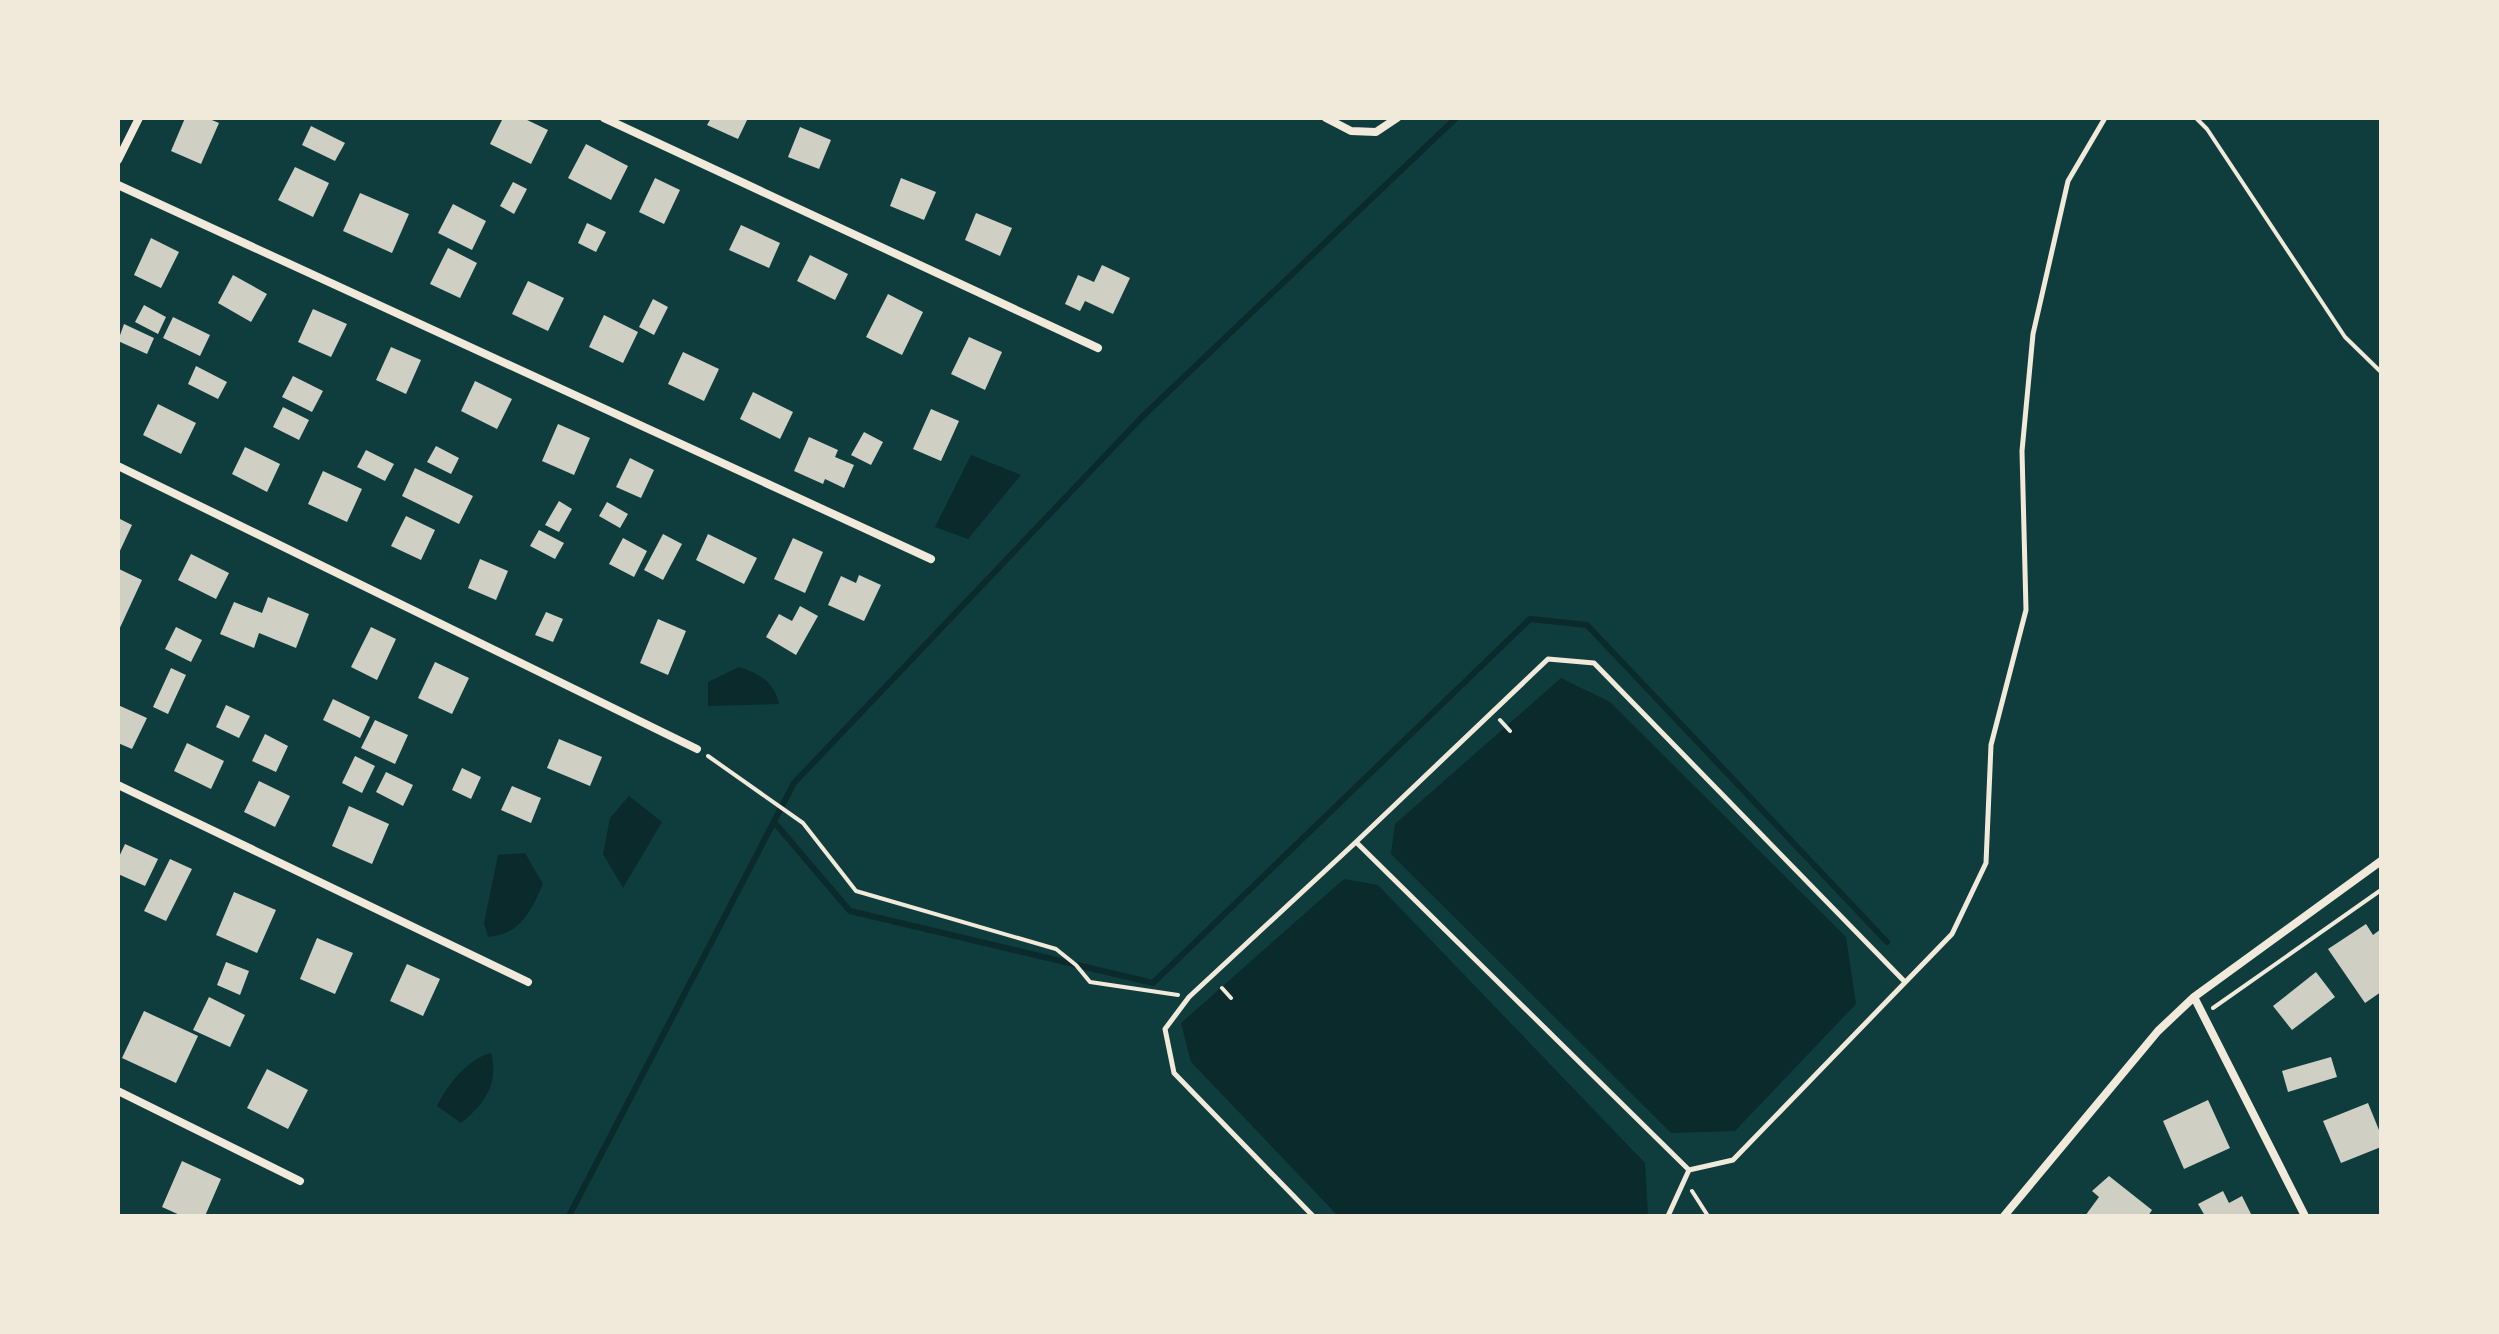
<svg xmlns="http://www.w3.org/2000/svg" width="2499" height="1334" viewBox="0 0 2499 1334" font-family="Rubik,sans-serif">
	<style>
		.water { fill: #0a2a2b }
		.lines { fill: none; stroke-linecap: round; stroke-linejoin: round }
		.stream { stroke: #0a2a2b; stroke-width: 6 }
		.building { fill: #cfcfc3 }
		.path { stroke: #f1e9da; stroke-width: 4 }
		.service { stroke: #f1e9da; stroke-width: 5 }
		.minor { stroke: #f1e9da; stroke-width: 8 }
	</style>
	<rect width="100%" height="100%" fill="#0f3d3e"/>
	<path class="water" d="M971,455L1021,475L968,539L935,527Z
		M739,667C760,674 774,682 779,704L708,706V682Z
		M1561,678L1610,702L1846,937L1856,1004L1735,1131L1671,1133L1391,854L1395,824Z
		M629,796L662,822L623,888L603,854L610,818Z
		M525,853L543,884C531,911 521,934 488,937L484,923L498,855Z
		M1344,879L1378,885L1645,1163L1648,1216H1338L1191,1062L1181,1023Z
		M491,1053C499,1083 485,1104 461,1123L437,1106C447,1085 469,1058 491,1053Z"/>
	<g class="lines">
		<path class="stream" d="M774,822L850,911L1153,983L1530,619L1587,625L1887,942
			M569,1216L794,783L1142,417L1456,118"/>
	</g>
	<path class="building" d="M185,118H207L219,123L201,164L171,151Z
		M503,118H523L548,130L531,164L490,144Z
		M711,118H748L738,139L707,125Z
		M311,126L345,143L335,161L302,145Z
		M800,127L831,140L819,169L788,157Z
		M586,144L628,166L611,200L568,178Z
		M295,167L329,183L313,217L278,200Z
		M655,178L680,190L664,224L639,212Z
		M901,178L936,192L924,220L890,206Z
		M513,182L527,189L514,214L500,206Z
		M360,193L409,214L392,253L343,231Z
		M453,204L486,221L472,250L438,233Z
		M976,213L1012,228L1000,256L965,240Z
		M587,223L606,232L596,252L578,243Z
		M741,225L780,243L769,268L729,250Z
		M151,238L179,252L161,288L134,275Z
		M448,248L477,263L460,298L430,284Z
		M810,255L848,274L835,300L797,281Z
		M1102,265L1130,278L1113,314L1085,301L1080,311L1065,304L1078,275L1094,282Z
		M233,275L267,294L251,322L218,303Z
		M528,281L564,298L548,331L512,314Z
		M888,294L923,312L902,355L866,337Z
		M653,299L668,307L654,335L639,327Z
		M144,305L166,317L158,334L135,322Z
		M313,309L347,324L331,357L298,342Z
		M604,315L638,332L623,363L589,347Z
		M173,317L210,335L200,356L163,338Z
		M124,324L154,338L147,354L118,341Z
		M969,337L1002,352L985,390L951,374Z
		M391,347L421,360L406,394L376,380Z
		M683,352L719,369L704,401L668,384Z
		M196,366L227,382L218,399L188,384Z
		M293,376L323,391L312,412L282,397Z
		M475,381L512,399L497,429L461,411Z
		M753,392L793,412L780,439L740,419Z
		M158,404L196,423L181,454L143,435Z
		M283,407L309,420L299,440L273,427Z
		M931,409L959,421L941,461L913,449Z
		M558,424L590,438L574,475L542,461Z
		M864,432L883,442L871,465L851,455Z
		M809,437L838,450L835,457L854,465L844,488L825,479L823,484L794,471Z
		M436,446L459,458L451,474L427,462Z
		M245,447L280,464L267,492L232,474Z
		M366,450L394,464L385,481L357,467Z
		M630,458L654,470L641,498L616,487Z
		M415,468L473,496L459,524L402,496Z
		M323,471L362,489L347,522L308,504Z
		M559,501L572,509L559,532L545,525Z
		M607,502L628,514L620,528L599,516Z
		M406,516L435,530L421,560L391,546Z
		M118,518L132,525L118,555Z
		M539,530L564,543L555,559L530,546Z
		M663,534L682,544L663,580L644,570Z
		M708,534L757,558L744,584L696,560Z
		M623,538L647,551L634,577L609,564Z
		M793,538L823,552L805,593L774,579Z
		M191,554L229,573L216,599L178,580Z
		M480,559L508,571L496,600L468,588Z
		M119,569L142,580L118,632V571Z
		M859,575L881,585L864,621L828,605L841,576L856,583Z
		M268,597L309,614L296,648L259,633L254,648L220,634L234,602L262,613Z
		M800,606L818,616L796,655L766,637L779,614L792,621Z
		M546,612L563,619L553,642L535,635Z
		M658,619L686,631L668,675L640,663Z
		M176,627L202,640L191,662L165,649Z
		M371,627L396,639L377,680L351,667Z
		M435,662L469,678L452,714L418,698Z
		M171,668L186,675L168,714L153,707Z
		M333,699L370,717L360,738L323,720Z
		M118,705L147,718L132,749L118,743Z
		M226,705L250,716L239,738L216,727Z
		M375,720L408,735L395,764L361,748Z
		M265,734L288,746L276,772L252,761Z
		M559,739L602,757L590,786L547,768Z
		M187,743L224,761L211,789L174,771Z
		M355,756L375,766L362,793L342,783Z
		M462,768L481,777L471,799L452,790Z
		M386,772L413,785L403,806L376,792Z
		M259,781L290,796L275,827L244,812Z
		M512,786L541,798L531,823L501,810Z
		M349,806L389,824L372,864L332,846Z
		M125,844L158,859L145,886L118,874V859Z
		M170,859L192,869L166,921L144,911Z
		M234,892L276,910L257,953L216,935Z
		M2366,924L2373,935L2381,929V992L2365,1003L2328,949Z
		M317,938L353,953L335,994L300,979Z
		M226,962L249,971L240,995L217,985Z
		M407,964L440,979L423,1016L390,1001Z
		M2316,972L2335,997L2292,1030L2273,1006Z
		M209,997L245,1015L230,1047L193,1030Z
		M144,1011L198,1036L176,1083L122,1058Z
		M2331,1057L2337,1077L2288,1092L2282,1071Z
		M267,1069L308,1090L288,1129L247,1108Z
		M2208,1100L2230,1148L2184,1169L2163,1121Z
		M2368,1103L2381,1135V1147L2341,1163L2323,1121Z
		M182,1161L221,1179L205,1216H182L162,1207Z
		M2109,1176L2152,1210L2148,1216H2085L2099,1197L2092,1191Z
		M2223,1191L2229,1203L2242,1196L2252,1216H2205L2198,1204Z"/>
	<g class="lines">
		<path class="path" d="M2196,118L2207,129L2345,337L2381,372
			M1500,720L1510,731
			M708,756L803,823L856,891L1056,949L1076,965L1090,982L1178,995
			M1222,988L1231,998
			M2213,1008L2381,890
			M1692,1191L1708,1216"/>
		<path class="service" d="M1356,842L1689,1170
			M1313,1216L1174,1073L1165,1029L1189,997L1356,842L1548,659L1594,663L1905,982
			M1668,1216L1689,1170L1733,1160L1952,934L1986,863L1991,745L2026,610L2022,451L2033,334L2068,181L2105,118"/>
		<path class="minor" d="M604,118L1098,348
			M1326,118L1351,131L1376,132L1397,118
			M118,160L139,118
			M118,185L931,559
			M118,466L697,749
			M118,785L528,982
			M2194,997L2305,1216
			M118,1091L300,1181
			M2004,1216L2158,1031L2194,997L2381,861"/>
	</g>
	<rect width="2499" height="1334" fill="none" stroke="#f1e9da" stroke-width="240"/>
</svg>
